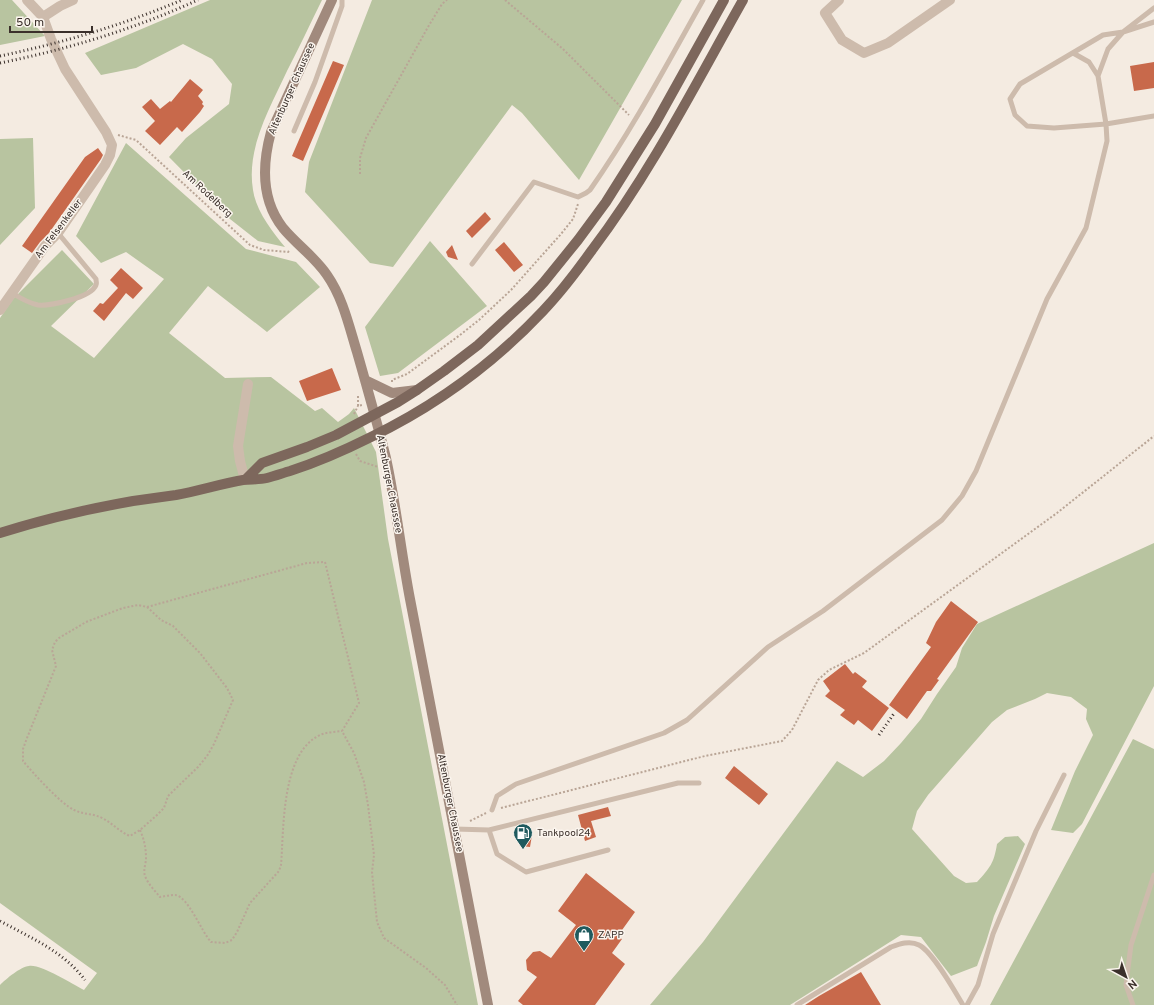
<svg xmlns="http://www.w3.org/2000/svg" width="1154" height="1005" viewBox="0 0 1154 1005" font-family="Overpass,sans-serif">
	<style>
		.green { fill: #b8c4a0 }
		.building { fill: #c8694b }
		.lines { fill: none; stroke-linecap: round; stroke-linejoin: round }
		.path { stroke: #b9a596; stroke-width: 2; stroke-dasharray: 2 2; stroke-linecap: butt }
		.lane { stroke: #cdbbac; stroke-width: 5 }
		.street { stroke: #cdbbac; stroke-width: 10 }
		.secondary { stroke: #a18a7d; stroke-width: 10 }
		.primary { stroke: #7d675c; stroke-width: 10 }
		.rail { stroke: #3b302b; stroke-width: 3; stroke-dasharray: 1 3; stroke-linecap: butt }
		.labels { text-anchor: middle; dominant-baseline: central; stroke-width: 3; stroke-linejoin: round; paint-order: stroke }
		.street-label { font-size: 10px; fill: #3b302b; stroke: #fbf5ee }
		.poi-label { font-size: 10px; fill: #3b302b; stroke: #fbf5ee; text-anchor: start }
	</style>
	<rect width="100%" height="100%" fill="#f4ebe1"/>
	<path class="green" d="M0,0H12L45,36L0,45Z
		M210,0H322C310,24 299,48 287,71C270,108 246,148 253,190C256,211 272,231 285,247L258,241L230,219L169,157L186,138L229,104L232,84L212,59L183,44L136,68L101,75L85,53Z
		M372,0H682L579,180L522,113L512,105L393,267L370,263L305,192L309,162Z
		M33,138L35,208L0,245V139Z
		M126,143L246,249L296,262L320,287L267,332L208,286L169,333L225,378L271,377L315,411L322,408L338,422L349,414L354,408L376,452L388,539L478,1005H0V985C6,979 20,967 29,966C41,964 72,984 84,990L97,973L0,903V318L13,299L62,250L94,284L51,326L94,358L164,279L126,252L101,263L76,236Z
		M430,241L487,306L398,373L380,376L365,327Z
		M1154,543V686L1082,824L1073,833L1051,830L1075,771L1093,735L1086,719L1087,709L1071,697L1047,693L1035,699L1007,710L992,722L928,795L917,811L912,829L954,876L966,883L977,882C990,868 994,863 997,844L1005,837L1018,836L1025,844L994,916L986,942L977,966L951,976L921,937L901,935L790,1005H650L703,942L837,761L863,777L884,761L901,743L921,719L937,694L956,667L962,648L977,624Z
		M1133,739L1154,749V1005H990Z"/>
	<path class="building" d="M333,61L344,65L303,161L292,156Z
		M1154,62V88L1134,91L1130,66Z
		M190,79L203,90L198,96L203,102L202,104L204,106L200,112L182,132L177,127L160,145L145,131L155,121L142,107L151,99L160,109L170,101L171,102Z
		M98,148L103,155L101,159L49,233L40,242L32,253L22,246L85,157Z
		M485,212L491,219L472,238L466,231Z
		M504,242L523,265L514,272L495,250Z
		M452,245L458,260L448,257L446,252Z
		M121,268L143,288L133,299L126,293L104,321L93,311L100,303L103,304L118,288L110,280Z
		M332,368L341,390L307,401L299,381Z
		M951,601L978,622L937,679L939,680L931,691H927L907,719L889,705L931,647L926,643L936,622Z
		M845,664L853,674L855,672L867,681L862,687L889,708L872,731L858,720L854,725L840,715L845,710L825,696L830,691L823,681Z
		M734,766L768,794L759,805L725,778Z
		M608,807L611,816L591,821L596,837L585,841L578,815Z
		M523,834L532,835L530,847L521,846Z
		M586,873L635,912L617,937L622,939L612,953L625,964L595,1005H523L518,1001L537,977L527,970L526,960L533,952L540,951L551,958L576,925L558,911Z
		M861,972L881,1005H805L819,996Z"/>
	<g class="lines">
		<path class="path" d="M505,0L563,49L629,115
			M118,135L136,140L250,245L264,250L288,252L290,250
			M360,174V158L366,138L428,27L442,4L447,0
			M392,382V380L407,374L460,335L479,320L511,290L561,234L573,219L578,204
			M358,396V406L362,405
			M354,414L358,406
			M356,454L360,461L378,467
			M147,607L161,620L173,626L200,653L227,688L233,700L214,744L207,756L198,767L168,796L164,808L156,816L140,830L130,836C120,832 113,824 104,819C94,813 84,815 74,810C61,804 33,773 23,761V749L27,738L56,666L52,650L55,642L59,638L86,622L107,614L123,608L138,605L147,607L307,563L325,562L359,703L342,731L354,753L364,782L368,805L374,855L372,872L377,922L384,938L426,968L445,985L457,1005
			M501,808L705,756L782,741L792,730L818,680L829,670L864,653L1057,513L1154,436
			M470,821L486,813
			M140,830C144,839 146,848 146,858C146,864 143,870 145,876C148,884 155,891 160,897C165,896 170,895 175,895C188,896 201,931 211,942L225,943L232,940L237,932L250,903L279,871L281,865C284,829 281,756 318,736C325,732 334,732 342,731"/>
		<path class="lane" d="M1154,8L1123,32L1103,35L1020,84L1010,99L1015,115L1027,126L1054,128L1106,124L1154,116
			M1073,53L1089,62L1098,76
			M294,131L315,82L342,6V0
			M472,264L534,182L578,197L586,193L590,190C632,130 667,64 703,0
			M12,293C20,298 28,303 38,305C49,306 91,298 96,285C97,283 96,282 96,279L58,233
			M492,810L497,796L516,784L664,733L687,720L768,647L823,611L942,520L962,496L976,471L1047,299L1086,228L1107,141L1106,124L1098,76L1108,49L1123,32L1154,22
			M455,829L489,830L497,854L526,872L608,850
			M489,830L678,783H699
			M797,1005L891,947C899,944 910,940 919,945C933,952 954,990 963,1005
			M967,1005L978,985L993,934L1036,831L1064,775
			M1133,1005L1126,985L1128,968L1131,945L1154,875"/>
		<path class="street" d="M839,0L825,13L842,40L864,53L888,43L950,0
			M43,17L60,6L73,0
			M0,310L45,246L58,233L105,165L110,155L112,145L106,132L65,69L51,39L43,17L27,0
			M245,480L240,461L238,446L248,384"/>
		<path class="secondary" d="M332,0L271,132C262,165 261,200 283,228C297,245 315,257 327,275C343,298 349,326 357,352C367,387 377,422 386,458C396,504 401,552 410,599C436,734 462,870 488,1005
			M365,380L392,393L417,390"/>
		<path class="primary" d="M245,480L262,463L307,447L336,435L398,402L417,390L444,371L478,345L531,296L544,282L578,240L606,202L655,124L724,0
			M0,533C44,519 88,509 133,501C147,499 162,497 176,495C198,491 220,484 243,480C251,479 259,480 267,478C275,476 283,473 290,471C318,462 345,450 371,437C435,406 494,363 543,311C561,292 577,271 592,250C651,172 695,85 743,0"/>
		<path class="rail" d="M0,56C62,43 123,25 182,0
			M0,63C69,49 134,29 198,0
			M879,735L895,712
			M0,921C31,938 63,951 85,980"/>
	</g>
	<defs>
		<symbol id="fuel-pin" viewBox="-11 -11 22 30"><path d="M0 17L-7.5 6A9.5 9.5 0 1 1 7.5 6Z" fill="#1f5a5e" stroke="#fbf5ee"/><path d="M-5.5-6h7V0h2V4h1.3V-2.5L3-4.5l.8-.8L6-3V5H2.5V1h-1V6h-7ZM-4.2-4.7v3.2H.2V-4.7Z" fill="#fff"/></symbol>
		<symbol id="shop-pin" viewBox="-11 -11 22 30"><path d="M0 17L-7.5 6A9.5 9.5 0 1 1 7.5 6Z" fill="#1f5a5e" stroke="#fbf5ee"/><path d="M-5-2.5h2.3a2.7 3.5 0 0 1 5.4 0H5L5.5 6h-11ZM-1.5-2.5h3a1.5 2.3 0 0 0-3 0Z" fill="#fff"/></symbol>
	</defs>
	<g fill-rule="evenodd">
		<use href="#fuel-pin" x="512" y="822" width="22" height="30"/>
		<use href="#shop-pin" x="573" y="924" width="22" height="30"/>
	</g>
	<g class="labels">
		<g class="street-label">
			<text transform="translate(292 89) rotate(-66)">Altenburger Chaussee</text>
			<text transform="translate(207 194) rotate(43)">Am Rodelberg</text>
			<text transform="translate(59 229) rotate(-53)">Am Felsenkeller</text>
			<text transform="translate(389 484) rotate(79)">Altenburger Chaussee</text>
			<text transform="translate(450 803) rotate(79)">Altenburger Chaussee</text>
		</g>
		<g class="poi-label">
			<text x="537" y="833">Tankpool24</text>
			<text x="598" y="935">ZAPP</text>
		</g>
	</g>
	<g transform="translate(1126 977) rotate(140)" stroke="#fbf5ee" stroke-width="3" paint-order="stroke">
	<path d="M0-3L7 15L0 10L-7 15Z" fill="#3b302b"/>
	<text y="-6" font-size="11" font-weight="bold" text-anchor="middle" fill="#3b302b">N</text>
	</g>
	<path d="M10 26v6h82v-6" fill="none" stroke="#3b302b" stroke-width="2"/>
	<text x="16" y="26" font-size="12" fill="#3b302b" stroke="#fbf5ee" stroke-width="3" paint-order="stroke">50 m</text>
</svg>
